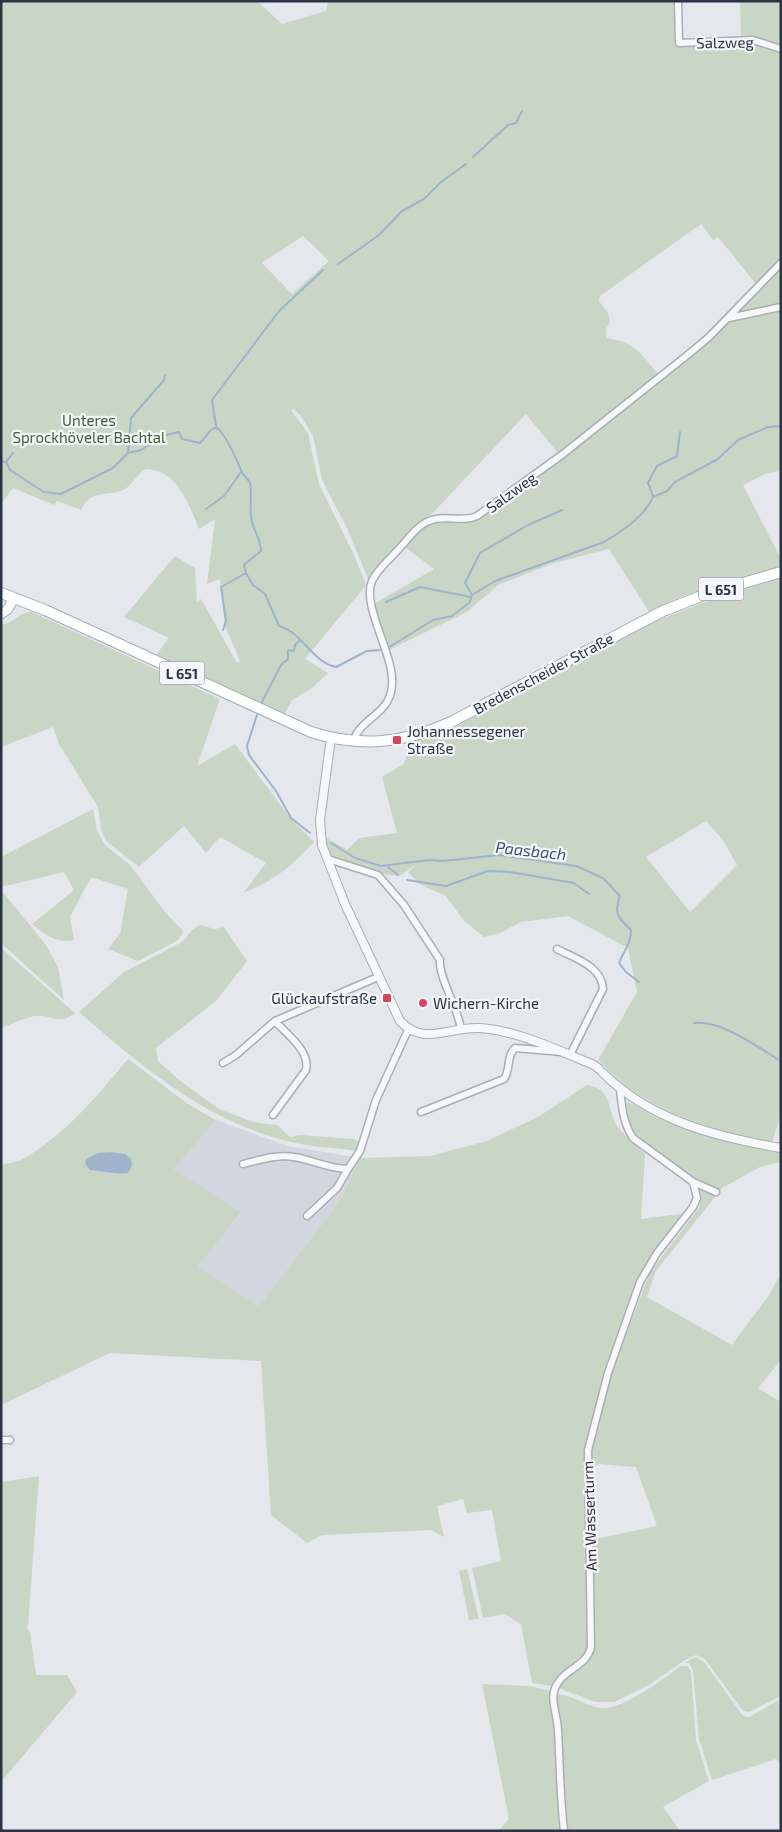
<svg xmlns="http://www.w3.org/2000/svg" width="782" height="1832" viewBox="0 0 782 1832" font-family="'Exo 2',sans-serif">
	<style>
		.built { fill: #d2d6de }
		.green { fill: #c9d6c5; fill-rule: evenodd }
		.water { fill: #9fb4cc }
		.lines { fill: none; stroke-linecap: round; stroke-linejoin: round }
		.stream { stroke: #9fb4cc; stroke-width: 2 }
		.minor-casing { stroke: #a9aeb7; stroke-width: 9 }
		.tertiary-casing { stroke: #a9aeb7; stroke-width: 10 }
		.secondary-casing { stroke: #a9aeb7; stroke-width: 11 }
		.primary-casing { stroke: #a3abb8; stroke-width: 12 }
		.minor { stroke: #f7f8fa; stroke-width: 6 }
		.tertiary { stroke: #f7f8fa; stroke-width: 8 }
		.secondary { stroke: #fff; stroke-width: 9 }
		.primary { stroke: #fff; stroke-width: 10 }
		.poi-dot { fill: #d1495b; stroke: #f4f6f9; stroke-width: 2 }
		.labels { text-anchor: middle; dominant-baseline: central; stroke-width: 4.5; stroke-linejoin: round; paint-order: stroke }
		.shield { fill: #f4f6f9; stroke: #676e7b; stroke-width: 1 }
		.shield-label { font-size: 14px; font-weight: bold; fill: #2b3445 }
		.street-label { font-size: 15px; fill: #2b3445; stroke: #f4f6f9 }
		.park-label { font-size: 15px; fill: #3f6138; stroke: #f4f6f9 }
		.poi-label { font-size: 15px; fill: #2b3445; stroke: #f4f6f9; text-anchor: start }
		.water-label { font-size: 16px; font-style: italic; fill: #34527a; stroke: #f4f6f9 }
	</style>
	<rect width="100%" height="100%" fill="#e4e7ec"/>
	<path class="built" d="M216,1120L288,1146L360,1158L341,1199L259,1306L196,1267L241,1214L174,1169Z"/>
	<path class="green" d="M1,1H257L282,24L326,11L328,1H676L678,44L753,41L781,50V258L756,284L718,237L713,240L701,224L600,296L599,301L608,313L610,322L606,329V338C636,342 641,354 659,375L558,453L526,414L429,517C406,534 383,556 369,581L346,526L322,480L313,436L301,416L294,409L291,410L308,433L319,484L354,555L366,585L305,659L328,673L312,688L292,700L285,714L155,656L169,638L124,617L175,556L195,568L197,602L201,599L237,663L240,661L225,626L220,579L207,584L215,519L199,529C189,505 178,470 146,469C137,474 133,484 125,489C110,498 91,487 81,510L57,501L54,505L13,488L1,504ZM303,236L329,261L292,294L262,263Z
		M740,1H781V48L741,39Z
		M781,268V306L735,315Z
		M781,309V471L767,473L743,485L781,559V567L683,596L649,612L609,549L554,563L498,585L467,612L389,650L374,604L434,569L405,547C414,538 424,524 439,522C462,520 465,526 488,513L657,385L732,319Z
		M781,578V1114L772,1142C705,1129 645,1111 598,1060L637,992L628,948L568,916L521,922L500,933L484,937L464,921L446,896L421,885L408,872L418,863L399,876L388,875L331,858L323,841L325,837L347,850L359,838L397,833L382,777L404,764L412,742L457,726L656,621L716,598ZM706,821L723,840L737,865L690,912L646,857Z
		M32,612L220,699L197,766L235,744L290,818L314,842C294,864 272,883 244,892L266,863L220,837L206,853L184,826L139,867L106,841L101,829L98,807L59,744L53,727L1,747V625C14,623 19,612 32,612Z
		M93,809L97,831L105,845L130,865L165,912L184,932L177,941L138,961L108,949L120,934L128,889L91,877L70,917L74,940C56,944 46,935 32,924L74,890L64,872L1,887V857Z
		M1,890L46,945L58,967L64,1000L12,953L19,947L12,953L1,943Z
		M200,925L215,929L224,927L247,961L216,1001L156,1048L158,1061L179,1080L219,1109L253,1122L277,1125L290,1137L300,1135L354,1139L360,1144L359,1151C335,1148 310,1147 287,1141C206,1121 141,1066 79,1012L124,972L182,942L193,929Z
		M1,948L6,952L75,1013C58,1026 53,1014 35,1016C23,1018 12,1024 1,1028Z
		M128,1059L188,1104L216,1120L174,1169L241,1213L197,1267L259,1306L341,1199L360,1158L430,1156L487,1141L538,1117L587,1085C615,1089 606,1115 620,1130C627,1137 637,1146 645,1154L641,1219L687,1213L643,1269L611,1353L586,1443L584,1462L589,1647L580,1659L552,1686L532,1683L521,1624L505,1614L483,1618L472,1568L501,1561L492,1510L467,1513L463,1499L437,1506L444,1537L431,1530L322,1535L307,1543L271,1515L261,1361L110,1353L1,1405V1165C8,1163 17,1162 23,1159C65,1135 98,1095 128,1059ZM98,1153L112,1174L105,1171L90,1170L86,1159Z
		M627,1102C638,1105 647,1114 658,1118C698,1132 739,1144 781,1152V1162L760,1167L722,1188L656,1271L647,1297L732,1345L769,1295L781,1273V1360L758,1388L781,1402V1696L749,1712L744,1711L740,1707L705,1659L696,1655L685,1660L649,1685L614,1702H595L558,1688L593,1652L591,1540L657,1526L636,1467L599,1464L589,1470L591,1446L613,1369L650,1272L699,1208L701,1195L696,1180L644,1142L629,1127L625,1103Z
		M39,1476L28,1626L26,1627L30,1632L36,1675H67L77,1692L1,1782V1482Z
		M467,1569L479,1619L469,1620L459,1571Z
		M693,1658H697L704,1662L743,1716L749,1717L781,1699V1765L776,1759L712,1780L699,1739L693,1671L689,1663H685Z
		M681,1666H687L691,1671L696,1740L709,1781L663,1807L680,1831H567L557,1694C573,1695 587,1707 602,1708C625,1709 662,1679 681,1666Z
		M482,1684L529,1686L551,1691C557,1737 557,1784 562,1831H498L509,1819Z"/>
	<path class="water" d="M110,1152L125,1154L131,1159L132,1166L128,1173C115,1175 103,1171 90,1170L85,1164L86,1159L98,1153Z"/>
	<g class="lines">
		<path class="stream" d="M473,157L508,125L516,123L522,111
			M338,264L379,235L402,211L424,199L441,182L466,164
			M216,426L212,400L279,311L323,270
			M128,453L131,418L164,380L165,375
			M1,461L6,462L10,470L44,492L61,494L113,468L128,453L141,450L162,436L179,432L182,439L200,443L211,430L216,427C225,433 237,460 241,470C242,475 248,478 250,483C252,490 250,509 251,518C253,530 261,539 261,551L244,565L246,573L253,585L265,594L279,626C302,632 313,663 336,667L367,651L381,650L391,646L433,620L452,616L470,602L472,595L495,581L604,542C621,532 646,515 653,497L667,491L675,482L718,459L738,440L768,427L781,426
			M6,462L13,453
			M653,496L648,483L657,466L677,456L680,432
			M206,509L224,496L241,472
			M472,595L465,583L480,553L528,525L562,510
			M386,602L420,587L471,597
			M223,630L226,621L221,587L246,573
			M262,702L281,665L288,659V650L294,651L295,645L299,641
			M257,715L247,746L249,755L276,791L291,818L310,833
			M331,843L355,858L381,866L429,860L443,861L499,855L576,866L603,878L620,896C613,913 619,919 631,930C631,944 624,950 619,963L626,972L639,982
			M388,867L398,875
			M407,880L446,886L488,871L510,872L574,883L589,894
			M694,1023C722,1020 757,1047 781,1061"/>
		<defs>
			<path id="minor" d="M678,1L679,43L753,40L781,49
				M729,318L781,307
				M353,742C361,716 390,716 392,685C395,656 361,605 372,581C377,570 388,561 396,552C406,542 416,526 429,521C445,514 461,523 477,516L563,454L690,353L709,337L781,263
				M328,859L378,875L404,905L440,960C438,976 458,1008 461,1029
				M557,949C574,958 602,966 603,989L570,1055
				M223,1063L236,1055L275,1021L378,977
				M421,1112L504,1079C511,1070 506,1056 515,1048L562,1052
				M273,1115L306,1070C310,1050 287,1035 275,1021
				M243,1164C259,1160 278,1154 294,1157C313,1160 329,1169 348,1169L360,1151L376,1100L408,1030
				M693,1182L716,1192
				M307,1216L337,1188L348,1169
				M1,1440H10
				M564,1831C560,1797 560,1765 558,1731C558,1717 549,1698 556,1686C564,1669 587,1666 591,1647L588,1450L608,1373L640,1282L657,1253L693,1207L697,1198L693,1182L633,1138C623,1123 622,1107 620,1090"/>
			<path id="tertiary" d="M331,738L320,820L322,845L345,904L400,1021C424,1047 450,1026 480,1028C519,1031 557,1050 594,1065L599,1069
				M603,1073C650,1120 716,1137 781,1148"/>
			<path id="secondary" d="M1,614L8,609L14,598"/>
			<path id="primary" d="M1,593L45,610L311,732C360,748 405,743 451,722L663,611L709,593L781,572"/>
		</defs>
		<use href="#minor" class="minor-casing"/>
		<use href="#tertiary" class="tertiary-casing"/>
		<use href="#secondary" class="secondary-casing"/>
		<use href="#primary" class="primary-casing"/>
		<use href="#minor" class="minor"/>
		<use href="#tertiary" class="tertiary"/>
		<use href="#secondary" class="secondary"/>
		<use href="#primary" class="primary"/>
	</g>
	<g class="poi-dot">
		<rect x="392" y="735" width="10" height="10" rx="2.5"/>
		<rect x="382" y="993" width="10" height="10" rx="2.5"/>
		<circle cx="423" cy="1003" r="5"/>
	</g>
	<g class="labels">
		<g class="shield">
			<rect x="698.5" y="577.5" width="45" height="23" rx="4"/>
			<rect x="159.5" y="661.5" width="45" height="23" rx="4"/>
		</g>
		<g class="shield-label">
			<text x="721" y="589">L 651</text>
			<text x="182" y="673">L 651</text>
		</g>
		<g class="street-label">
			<text transform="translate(725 42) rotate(-1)">Salzweg</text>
			<text transform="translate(511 492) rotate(-36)">Salzweg</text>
			<text transform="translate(543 673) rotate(-28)">Bredenscheider Straße</text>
			<text transform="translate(589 1516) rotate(-92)">Am Wasserturm</text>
		</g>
		<g class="park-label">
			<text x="89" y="420">Unteres<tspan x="89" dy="17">Sprockhöveler Bachtal</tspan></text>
		</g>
		<g class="poi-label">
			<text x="407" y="731">Johannessegener<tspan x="407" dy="17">Straße</tspan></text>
			<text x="377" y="998" text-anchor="end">Glückaufstraße</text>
			<text x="433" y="1003">Wichern-Kirche</text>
		</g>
		<g class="water-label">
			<text transform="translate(531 850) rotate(6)">Paasbach</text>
		</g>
	</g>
	<rect width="782" height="1832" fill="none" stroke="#2b3445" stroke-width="5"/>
</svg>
